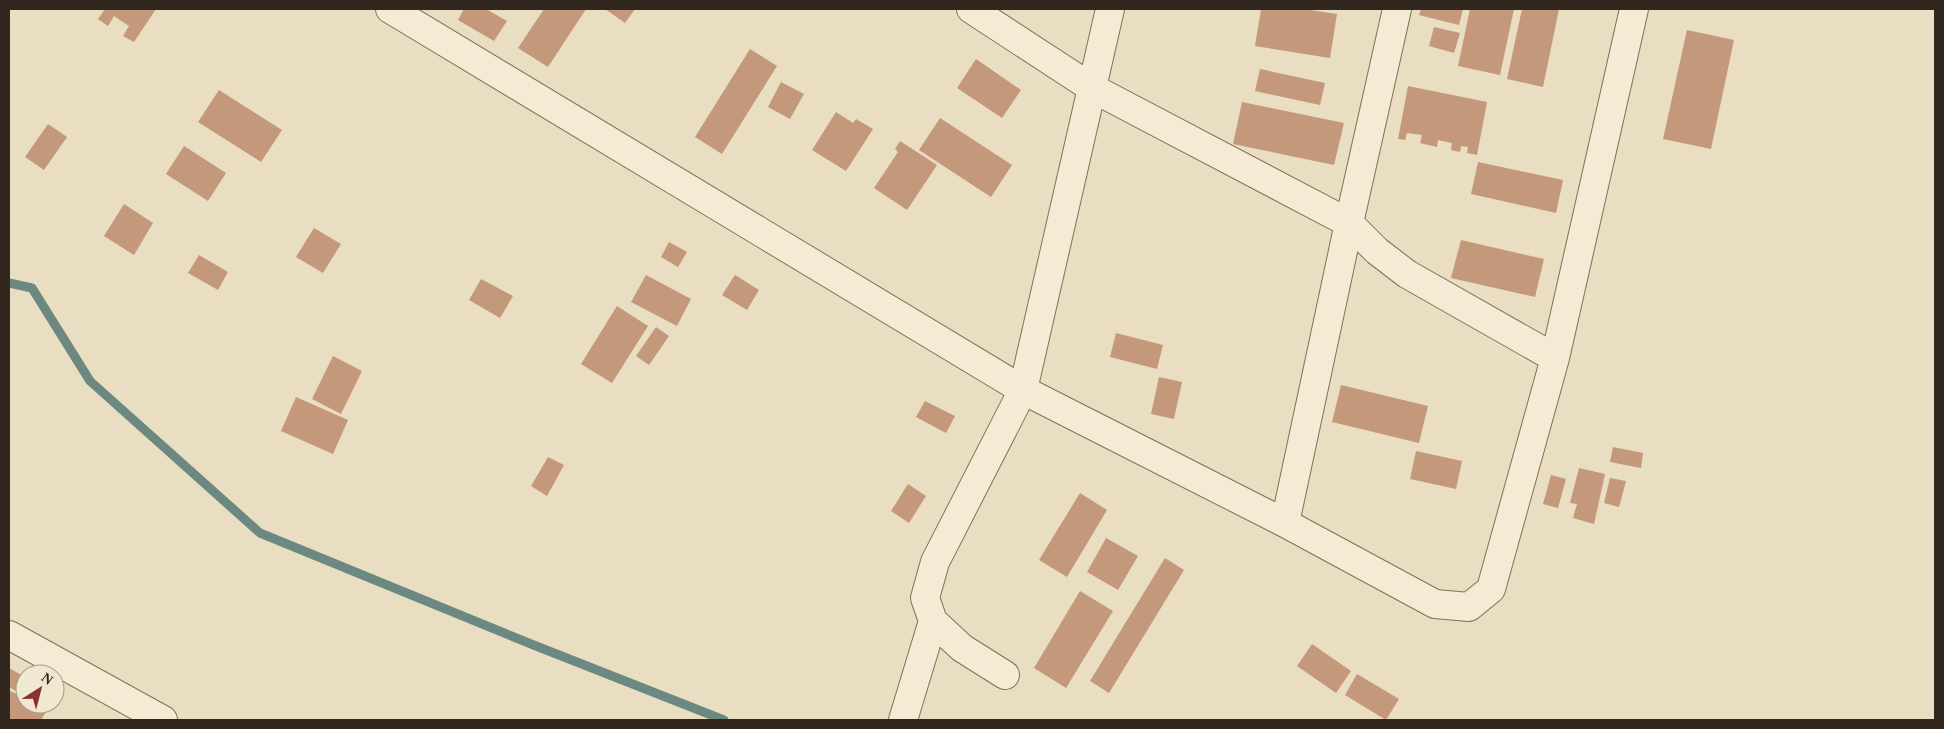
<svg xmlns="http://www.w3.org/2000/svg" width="1944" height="729" viewBox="0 0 1944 729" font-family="Georgia,serif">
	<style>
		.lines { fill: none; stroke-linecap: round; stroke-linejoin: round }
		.stream { stroke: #6c8981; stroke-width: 9 }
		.building { fill: #c4987b }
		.minor-casing { stroke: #816f5b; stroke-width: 30 }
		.minor { stroke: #f5ebd4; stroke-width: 28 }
	</style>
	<rect width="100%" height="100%" fill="#e9ddc2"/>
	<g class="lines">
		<path class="stream" d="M9,283L32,288L90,381L260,533L531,644L724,720"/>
	</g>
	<path class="building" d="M105,9H156L134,42L123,36L129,26L114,16L108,26L98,19Z
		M464,9H486L507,21L494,41L458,20Z
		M544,9H586L548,67L518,48Z
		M605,9H635L625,23Z
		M1261,9H1303L1337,14L1330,58L1255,46Z
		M1421,9H1463L1459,25L1419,15Z
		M1470,9H1514L1500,75L1458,66Z
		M1522,9H1559L1543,87L1507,79Z
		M1434,27L1460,33L1454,53L1429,46Z
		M1687,30L1734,40L1711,149L1663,139Z
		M750,49L777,66L722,154L695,137Z
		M976,59L1021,90L1002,118L957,88Z
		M1260,69L1325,83L1320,105L1255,91Z
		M781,82L804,94L790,119L768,107Z
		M1408,86L1487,102L1477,155L1467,153L1468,147L1461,146L1460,152L1451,150L1452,143L1438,140L1437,147L1420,143L1422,135L1407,133L1405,140L1398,139Z
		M219,90L282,130L261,162L198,122Z
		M1242,102L1344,123L1334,165L1233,144Z
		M836,112L853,123L856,119L873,129L846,171L812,150Z
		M940,118L1012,165L991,197L919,150Z
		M48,124L67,137L44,170L25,157Z
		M900,141L937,165L907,210L874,188L898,152L895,149Z
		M184,146L226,173L208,201L166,174Z
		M1478,162L1563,180L1556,213L1471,194Z
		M124,204L153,223L134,255L104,236Z
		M314,228L341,244L323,273L296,257Z
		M1461,240L1544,259L1535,297L1451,278Z
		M669,242L687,252L678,267L661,257Z
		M199,255L228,272L218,290L188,273Z
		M646,275L691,299L677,326L631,302Z
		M735,275L759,290L747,310L722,295Z
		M481,279L513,296L500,318L469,300Z
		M617,306L648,326L612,383L581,364Z
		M656,327L669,336L649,365L636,356Z
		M1116,333L1163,345L1157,369L1110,357Z
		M333,356L362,371L341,414L312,399Z
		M1159,377L1182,382L1174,419L1151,414Z
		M1341,385L1428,406L1419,443L1332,422Z
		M296,397L348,420L333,454L281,431Z
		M925,401L955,416L946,433L916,417Z
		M1613,447L1643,453L1641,468L1610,462Z
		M1416,451L1462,461L1456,489L1410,479Z
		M548,457L564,465L547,496L531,486Z
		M1579,468L1605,474L1594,524L1573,518L1577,504L1570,503Z
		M1551,475L1566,479L1558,508L1543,504Z
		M1610,478L1626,481L1619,507L1604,503Z
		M908,484L926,496L909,523L891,511Z
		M1080,493L1107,510L1067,577L1039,560Z
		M1106,538L1138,556L1118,590L1087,572Z
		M1165,558L1184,570L1109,693L1090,681Z
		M1080,591L1113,611L1066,688L1034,668Z
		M1312,644L1351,671L1336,693L1297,666Z
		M9,668L25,677V696L9,687Z
		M1357,674L1399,699L1386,720L1345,695Z
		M11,691L25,699V704H33L46,712L41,720H9V694Z
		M39,704H52L48,709Z"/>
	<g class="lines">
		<defs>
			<path id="minor" d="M390,9L1023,390L1285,523L1435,604L1469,607L1491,589L1555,358L1634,9
				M971,9L1092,88L1349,223L1377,251L1407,274L1555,358
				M1285,523L1349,223L1397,9
				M9,635L163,720
				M1005,675L962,648L933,621L925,598L935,562L1023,390L1110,9
				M903,720L933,621"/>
		</defs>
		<use href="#minor" class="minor-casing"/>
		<use href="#minor" class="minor"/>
	</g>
	<rect width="1944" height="729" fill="none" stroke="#32271e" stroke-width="20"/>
	<g transform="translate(40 689) rotate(36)"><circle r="24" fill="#f1e8d1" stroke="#a59b89"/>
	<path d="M0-4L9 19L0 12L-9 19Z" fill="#8b3032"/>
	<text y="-8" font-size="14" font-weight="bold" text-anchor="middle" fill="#32271e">N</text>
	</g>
</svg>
